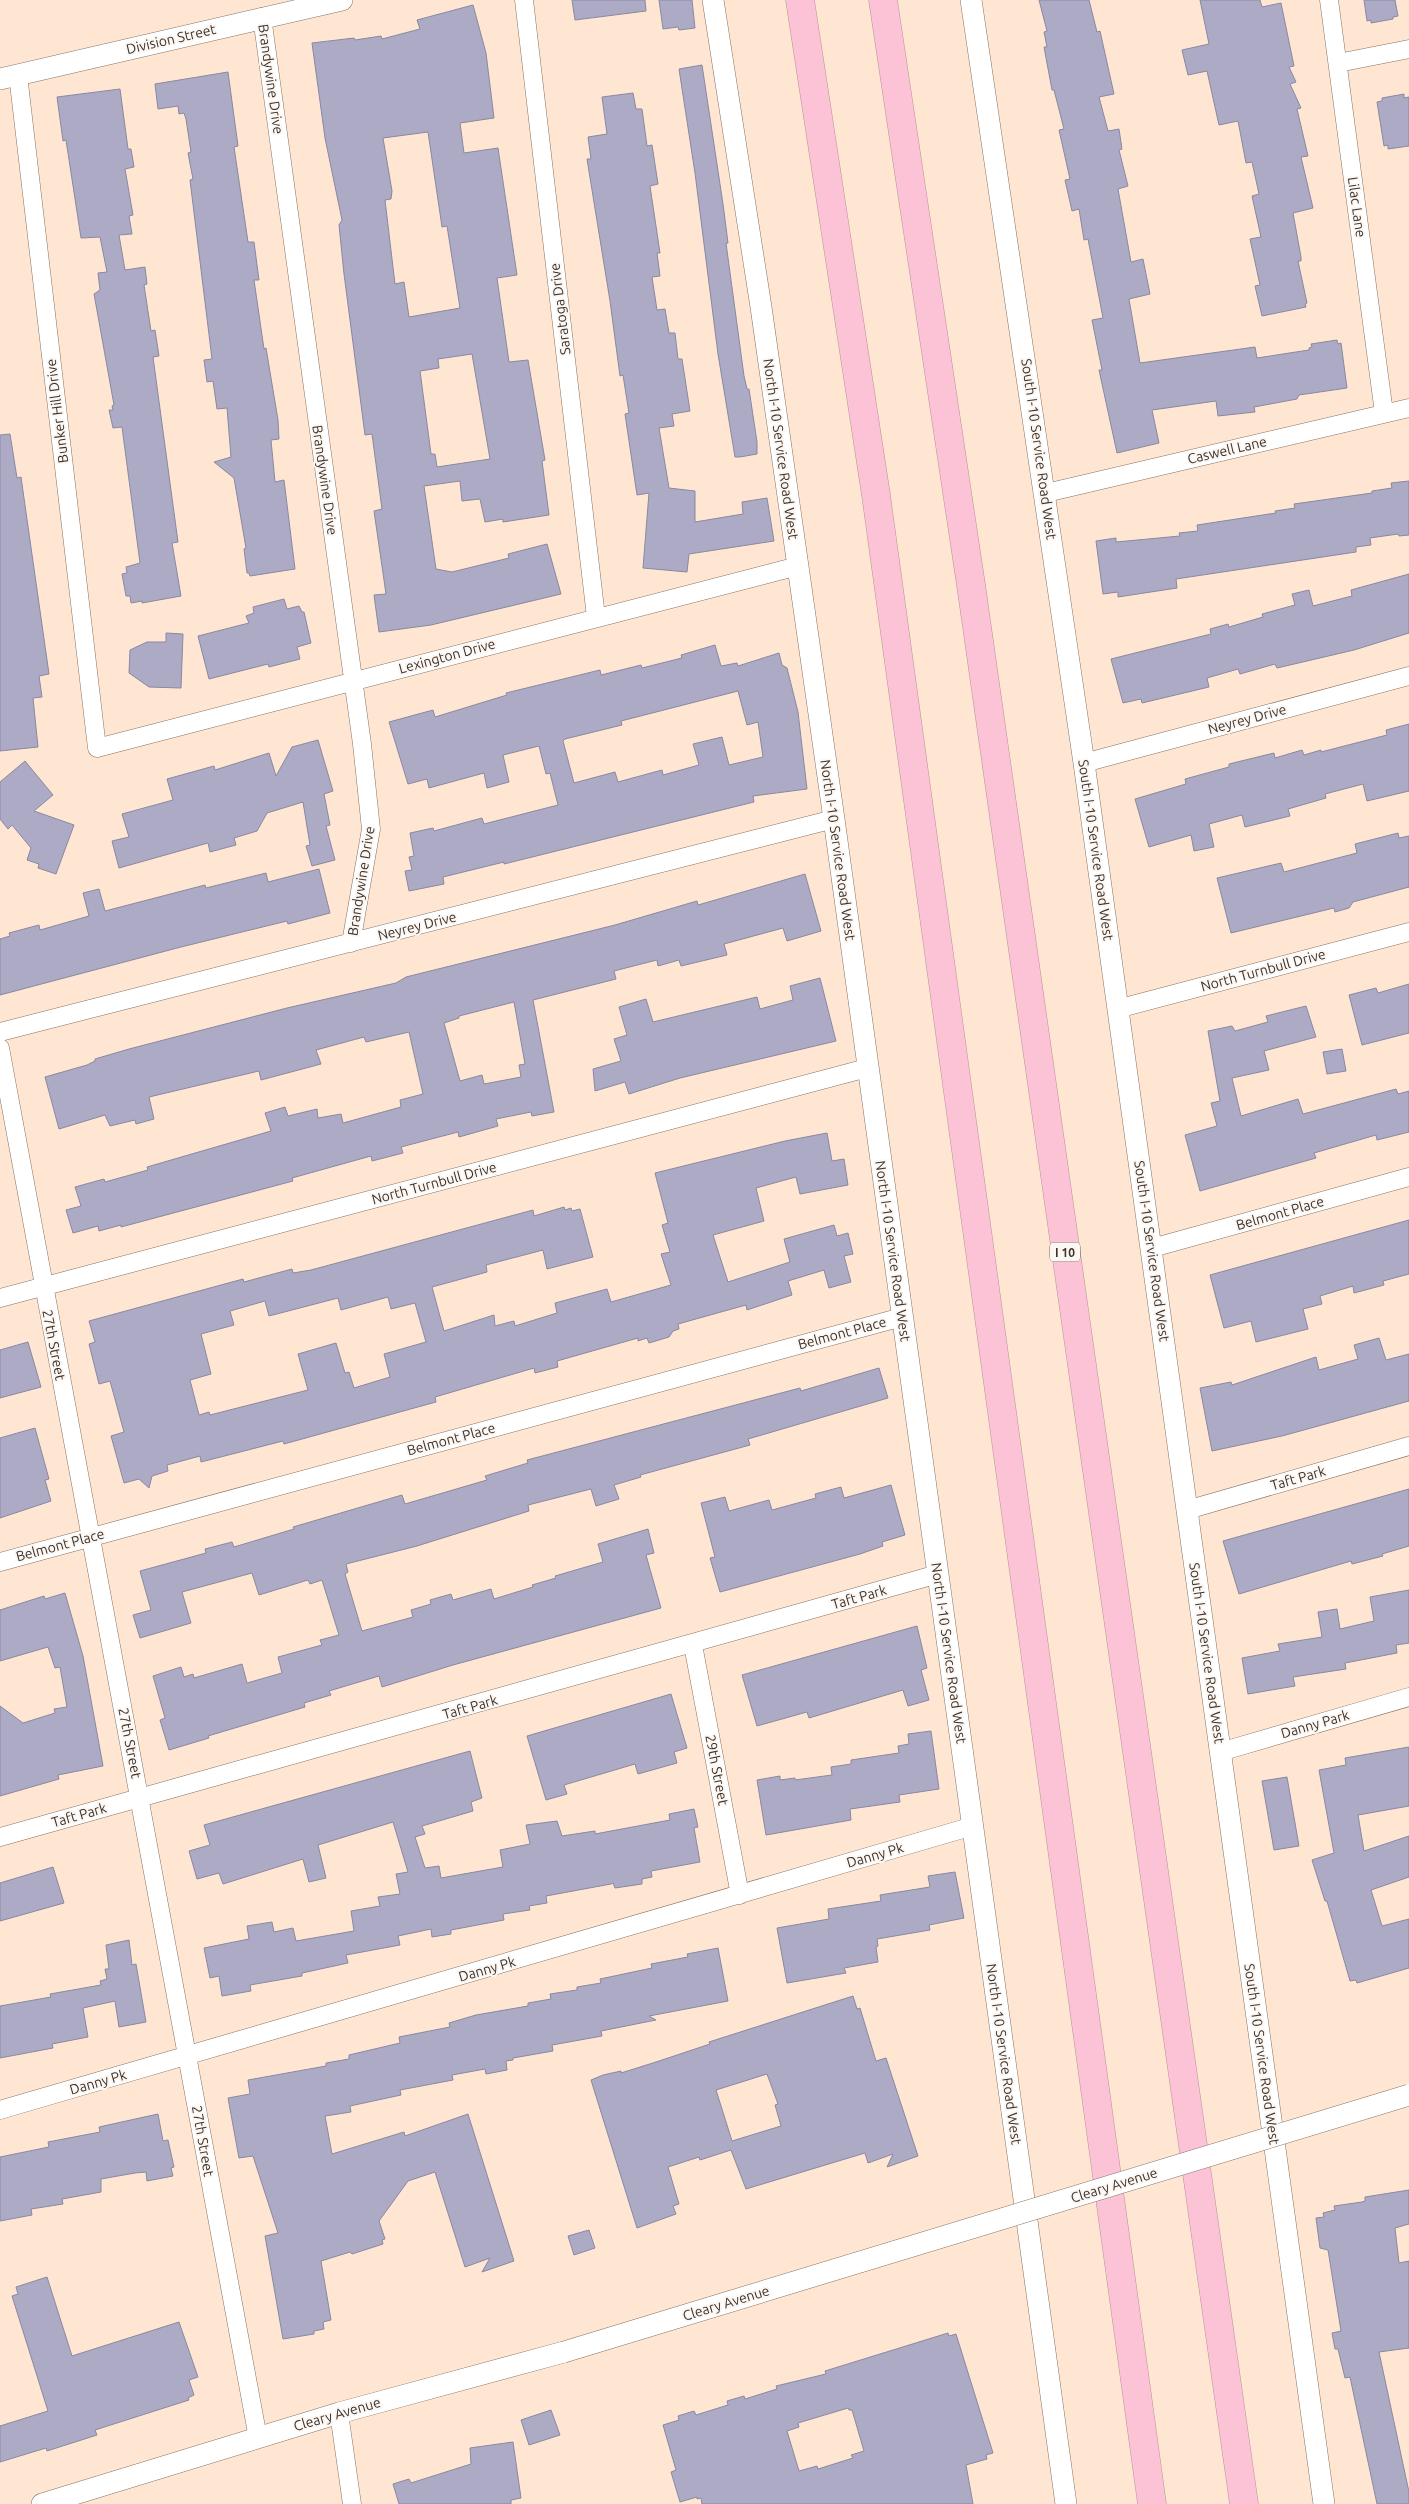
<svg xmlns="http://www.w3.org/2000/svg" width="1409" height="2504" viewBox="0 0 1409 2504" font-family="Ubuntu,sans-serif">
	<style>
		.building { fill: #acaac4; stroke: #8a88a1; fill-rule: evenodd }
		.lines { fill: none; stroke-linecap: round; stroke-linejoin: round }
		.minor-casing { stroke: #877161; stroke-width: 19 }
		.tertiary-casing { stroke: #877161; stroke-width: 22 }
		.motorway-casing { stroke: #b8919a; stroke-width: 29 }
		.minor { stroke: #fff; stroke-width: 18 }
		.tertiary { stroke: #fff; stroke-width: 21 }
		.motorway { stroke: #fbc3d5; stroke-width: 28 }
		.tertiary-bridge-casing { stroke: #877161; stroke-width: 22; stroke-linecap: butt }
		.tertiary-bridge { stroke: #fff; stroke-width: 21 }
		.labels { text-anchor: middle; dominant-baseline: central; stroke-width: 4; stroke-linejoin: round; paint-order: stroke }
		.shield { fill: #fcf7f3; stroke: #766e68; stroke-width: 1 }
		.shield-label { font-size: 12px; font-weight: bold; fill: #3d332c }
		.street-label { font-size: 14px; fill: #3d332c; stroke: #fcf7f3 }
	</style>
	<rect width="100%" height="100%" fill="#ffe6d3"/>
	<path class="building" d="M572,0H645L646,11L575,20Z
		M659,0H692L695,28L679,30L678,27L663,29Z
		M1039,0H1089L1097,32L1100,31L1114,94L1099,97L1108,131L1119,129L1122,149L1119,150L1128,186L1118,189L1131,262L1143,259L1150,294L1129,299L1140,363L1255,347L1257,358L1309,350V348L1312,347L1311,344L1337,340L1338,344L1341,343L1347,388L1299,395L1297,399L1254,407L1255,412L1218,416L1216,401L1152,410L1159,443L1117,453L1099,370H1102L1092,320L1103,318L1088,239L1084,240L1079,209L1072,211L1065,180L1070,179L1059,130L1064,129L1054,90H1052L1044,47H1047L1044,32L1047,31Z
		M1200,0H1260L1262,7L1281,3L1294,66L1289,67L1296,82L1290,84L1301,108L1297,109L1308,156L1301,157L1313,208L1293,213L1301,257V261H1298L1307,303L1305,304L1306,307L1262,316L1255,286L1260,285L1250,239L1261,237L1252,196L1259,194L1252,162L1246,163L1238,121L1219,125L1207,71L1188,75L1182,50L1209,44Z
		M1364,0H1395L1398,16L1393,17V19L1371,23V20L1367,21Z
		M473,5L486,53L494,118L460,123L464,153L498,148L517,275L497,278L509,362L528,360L545,460L542,461L549,515L503,522V519L485,522L480,499L462,501L460,481L424,486L436,569L452,572L509,558L508,554L547,544L561,594L431,625L379,632L374,595L386,594L374,511L382,509L372,434L365,435L344,274L339,225L342,220L325,138L312,43L354,38L355,40L381,36L382,39L420,29L417,20ZM428,132L442,227L447,226L460,308L409,317L404,282L395,284L385,200L391,199L392,191L383,138ZM472,354L490,459L437,467L435,454H431L420,371L439,368L438,359Z
		M702,65L723,204L728,243H726L744,376L747,389H749L757,442V454L740,457H735L718,354L695,173L679,69Z
		M228,72L238,146L234,147L248,242H254L259,280H254L264,349L266,348L278,420L279,439L271,440L275,482L284,480L295,569L250,576L249,573H247L244,549L246,548L234,478L214,462L231,457L227,408L217,409L213,381L207,382L204,360L212,359L190,180L193,179L188,153L191,152L186,119L184,113L179,114L178,106L158,109L155,84Z
		M120,89L128,149H131L134,167L125,169L133,215L129,216L132,234L119,235L125,270L145,267L147,284L144,285L151,331L155,330L159,356L153,357L178,542L172,543L181,596L142,603V601L131,603L130,596H126L122,574L127,573L126,567L140,563L122,427L113,428L109,410H113L112,406L114,405L94,294L100,290L98,273L107,272L100,237L81,238L66,140L63,141L57,97Z
		M633,93L636,109H642L647,146L652,145L658,184L650,186L660,253H657L660,276L652,277L657,310L665,309L669,333H675L678,359H682L690,411L672,414L674,426L659,428L669,488L695,491V522L743,514L742,502L767,498L774,541L689,554L687,572L643,568L649,493L637,495L625,414L629,413L623,375L620,376L610,301L587,159H591L588,137L607,134L602,97Z
		M1404,94V98L1409,97V146L1388,149V145L1384,146L1377,102L1382,101V98Z
		M10,434L17,478L21,477L49,674L39,676L42,697L33,698L38,747L0,751V435Z
		M1409,481V535L1399,536L1398,534L1370,538L1371,545L1356,547V552L1176,579L1177,588L1118,597V592L1103,594L1096,541L1116,538V542L1180,536L1179,533L1198,531L1197,525L1276,513L1275,511L1295,508L1294,504L1372,493V491L1392,488L1391,483Z
		M1409,574V633L1354,650L1277,668L1275,664L1240,674L1238,669L1207,678L1209,687L1142,703L1141,699L1123,703L1111,659L1211,634L1210,629L1228,624L1229,627L1263,617L1262,614L1295,605L1292,594L1309,590L1313,606L1352,596L1351,590Z
		M284,599L287,609L299,606L302,612H304L311,643L297,647L300,659L269,667L268,664L209,679L198,636L249,623L246,616L254,613L253,607Z
		M166,633L183,634L181,688L149,687L129,673L130,650L147,642H166Z
		M715,645L721,666L737,663L738,666L779,653L782,665L787,668L798,712L807,789L753,796L754,802L504,864V862L443,877L444,884L409,891L405,871L412,870L409,857L414,856L410,833L433,828L434,831L482,818L484,824L558,805L550,773L546,774L539,746L503,755L509,782L487,788L484,773L429,788L427,779L408,784L389,722L433,710L435,717L507,695L506,693L600,670L601,675L641,665L642,668L682,658L681,655ZM738,691L747,725L758,722L763,757L729,765L722,737L693,744L699,765L663,775L662,770L618,782L615,772L574,783L563,741L565,739L622,725L621,721Z
		M1409,724V791L1367,801L1363,784L1325,794L1326,798L1288,809L1290,816L1245,827L1242,815L1209,824L1214,847L1194,851L1191,835L1149,847L1135,799L1186,784L1185,779L1229,767V764L1274,753L1275,758L1302,750L1304,755L1321,750V752L1387,735L1386,730Z
		M318,740L333,791L324,794L330,825L326,826L335,860L312,866L306,846L310,845L303,802L267,813L257,831L234,838L236,845L210,852L208,843L119,868L112,841L129,837L122,814L173,800L167,779L214,766L215,770L269,753L276,776L292,747Z
		M25,761L53,795L34,811L74,825L56,874L38,868L39,864L27,860L31,848L12,825L8,829L0,819V782Z
		M1398,833L1399,838L1409,836V887L1353,902L1349,908L1335,912L1334,908L1231,933L1217,878L1281,863L1284,872L1357,853L1355,844Z
		M319,869L330,913L288,924L287,921L181,947L0,995V939L10,936L9,933L39,925L40,930L89,916L83,893L99,889L105,911L205,885L206,888L266,873L268,882Z
		M805,874L821,931L787,941L783,928L724,944L727,955L681,966L679,960L658,966L657,960L614,971L616,979L533,1000L554,1112L532,1116L531,1112L496,1119L498,1126L459,1137L458,1132L401,1147L403,1153L372,1161L371,1156L292,1178L293,1181L121,1227V1225L99,1231L98,1226L73,1233L66,1210L81,1206L75,1187L104,1179L105,1182L148,1170L147,1167L271,1131L265,1113L285,1107L288,1116L317,1109L318,1118L341,1114L343,1123L401,1107L400,1100L423,1094L409,1032L366,1042L364,1037L316,1050L321,1064L261,1080L259,1071L149,1097L154,1119L136,1124L135,1120L110,1126L105,1115L59,1129L45,1077L87,1065L95,1061V1059L129,1049L287,1008L396,983L406,977L615,925L697,901L698,905ZM514,1002L525,1064L519,1065L521,1077L484,1084L482,1075L460,1081L444,1023L459,1018V1016Z
		M820,978L836,1041L680,1078L629,1094L625,1082L595,1091L593,1069L621,1061L614,1039L627,1035L619,1007L646,999L653,1022L757,997L760,1009L793,1000L790,986Z
		M1409,984V1033L1362,1045L1349,995L1376,988L1378,993Z
		M1306,1006L1316,1037L1264,1051L1269,1070L1232,1078L1241,1116L1298,1099L1303,1114L1396,1089L1398,1094L1409,1091V1132L1377,1140L1376,1135L1314,1153L1316,1158L1200,1191L1185,1135L1217,1126L1211,1103L1220,1101L1208,1031L1232,1026L1235,1031L1268,1022L1266,1016Z
		M1342,1049L1346,1071L1327,1074L1323,1052Z
		M827,1133L832,1161L844,1159L848,1185L800,1194L796,1177L756,1188L764,1221L713,1235L728,1282L790,1262L784,1239L834,1225L837,1236L848,1233L853,1254L844,1256L851,1282L829,1288L824,1270L788,1281L792,1295L747,1310L746,1305L678,1324L679,1329L673,1331L669,1337L649,1343L647,1338L638,1341V1338L557,1361L558,1367L535,1373L534,1368L476,1385L435,1397L436,1402L284,1444L283,1441L201,1462L200,1456L167,1465L168,1471L152,1476L149,1488L139,1479L124,1483L111,1436L124,1432L110,1381L99,1384L89,1344L95,1342L89,1321L243,1279L244,1282L292,1269L293,1273L311,1270L533,1210L534,1216L564,1207L565,1210L571,1208L572,1211L580,1209L593,1257L547,1269L543,1250L486,1265L487,1272L432,1287L444,1331L494,1315L495,1326L514,1321L515,1326L557,1313L555,1303L607,1289L611,1302L671,1285L661,1254L670,1252L662,1225L668,1223L655,1173L785,1141ZM388,1297L391,1309L415,1303L426,1342L384,1354L390,1377L354,1388L349,1372L345,1373L336,1343L298,1354L308,1390L210,1415L209,1412L199,1415L190,1380L211,1374L201,1334L234,1325L230,1311L265,1301L269,1316L338,1298L341,1310Z
		M1409,1220V1274L1383,1281L1384,1285L1354,1293L1353,1286L1320,1296L1322,1304L1303,1309L1308,1329L1256,1342L1251,1321L1224,1328L1210,1275Z
		M1379,1338L1386,1360L1409,1354V1401L1282,1436L1212,1451L1200,1388L1231,1382L1232,1385L1316,1357L1319,1370L1358,1359L1354,1345Z
		M28,1342L41,1387L0,1398V1350Z
		M879,1368L888,1398L748,1439L750,1445L640,1475L641,1477L614,1485L619,1499L596,1506L591,1489L528,1505L529,1511L417,1546L346,1564L348,1572L345,1574L362,1631L413,1617L411,1610L431,1604L430,1600L451,1594L453,1600L491,1589L494,1599L533,1587L532,1585L556,1578L555,1576L603,1562L598,1544L648,1529L654,1553L646,1555L661,1608L453,1665L382,1687L379,1676L329,1691L331,1695L304,1703L305,1707L208,1736L209,1738L169,1750L160,1720L165,1718L153,1676L181,1667L184,1677L193,1674L194,1678L242,1664L247,1683L282,1673L278,1657L322,1645L320,1640L339,1635L322,1580L310,1584L308,1580L259,1595L252,1573L182,1592L191,1623L140,1638L133,1615L151,1610L140,1571L206,1553L205,1549L232,1542L234,1547L294,1529L293,1527L402,1495L405,1504L487,1480L485,1476L528,1463L527,1460L800,1388L801,1391Z
		M35,1428L49,1479L45,1480L51,1501L0,1518V1438Z
		M891,1485L905,1535L882,1542L883,1546L860,1554L720,1592L710,1558L715,1557L701,1503L725,1497L729,1511L769,1500L772,1510L816,1498L815,1494L841,1487L844,1498Z
		M1409,1489V1546L1382,1554L1383,1556L1352,1564L1351,1561L1239,1594L1223,1541Z
		M1409,1590V1643L1396,1645L1397,1653L1345,1663L1346,1669L1293,1677L1295,1686L1248,1694L1242,1658L1280,1651L1278,1644L1322,1637L1318,1612L1337,1609L1340,1629L1374,1621L1370,1597Z
		M65,1593L83,1656L103,1766L58,1775L59,1779L0,1796V1706L23,1723L55,1713L54,1709L67,1707L60,1667L55,1668L48,1647L0,1661V1610L44,1596L45,1599Z
		M917,1626L927,1668L921,1670L929,1700L908,1706L903,1690L809,1718L807,1712L757,1726L742,1675Z
		M671,1694L687,1748L674,1752L677,1763L638,1774L635,1764L564,1785L567,1794L546,1800L527,1736Z
		M931,1731L939,1789L899,1795L900,1802L850,1809L851,1820L766,1835L757,1780L780,1776V1780L795,1778V1780L832,1775L831,1767L851,1764V1760L899,1753L898,1746L909,1744L908,1734Z
		M1409,1747V1806L1358,1815L1364,1851L1409,1836V1877L1371,1890L1382,1926L1409,1919V1968L1357,1983L1356,1980L1350,1981L1327,1901H1325L1312,1860L1334,1853L1319,1770L1346,1765L1345,1758Z
		M470,1751L482,1798L471,1802L473,1811L422,1826L425,1834L415,1837L425,1868L439,1866L441,1878L503,1867L500,1850L530,1844L526,1825L557,1821L562,1836L595,1831V1834L670,1820L669,1814L694,1809L698,1827L694,1828L700,1862L651,1871L652,1877L642,1879V1884L615,1888L613,1883L611,1884L546,1896L547,1903L529,1906L530,1910L503,1914L504,1920L451,1930V1934L432,1937L431,1929L398,1936L400,1945L346,1955L348,1963L302,1973V1976L250,1985L251,1991L222,1996L219,1976L210,1978L204,1948L249,1939L247,1926L272,1922L274,1932L293,1928L296,1941L354,1931L351,1911L380,1906L378,1897L400,1894L396,1874L408,1872L393,1822L318,1845L326,1878L309,1882L303,1859L223,1884L219,1873L197,1879L189,1851L210,1845L204,1825Z
		M1287,1777L1299,1846L1274,1850L1262,1781Z
		M53,1867L64,1903L0,1921V1883Z
		M955,1872L964,1918L929,1925L930,1930L877,1939L878,1946L876,1947L878,1962L844,1968L846,1973L787,1983L777,1928L829,1919L828,1909L881,1901L880,1895L930,1887L928,1876Z
		M129,1940L132,1965L136,1964L146,2022L119,2027L115,2001L83,2008L88,2037L52,2044L53,2048L0,2058V2006L51,1997L50,1994L101,1985L100,1981L107,1979L105,1969H109L106,1945Z
		M718,1948L728,2001L649,2016L656,2020L601,2031L602,2036L552,2045L553,2051L513,2058V2060L506,2061L507,2070L486,2074L485,2069L452,2075L453,2080L400,2090L401,2095L350,2106L351,2112L325,2116L332,2154L404,2132L405,2136L468,2114L514,2261L482,2272L490,2258L465,2267L435,2172L408,2181L379,2221L385,2239L382,2240L383,2244L352,2254L350,2252L321,2261L331,2320L323,2322L324,2329L314,2331V2334L283,2339L265,2236L278,2233L253,2156L239,2158L228,2098L250,2094L248,2080L326,2066V2063L349,2059V2055L400,2043L399,2037L450,2027L449,2023L476,2015L528,2006V2003L551,1999L550,1994L577,1990V1987L601,1983L600,1979L652,1968L651,1964L688,1957L687,1954Z
		M853,1996L857,2009L860,2008L876,2061L886,2058L918,2156L887,2167L893,2154L868,2163L865,2153L746,2189L731,2150L700,2160L699,2157L668,2167L679,2204L673,2206L676,2214L637,2228L591,2080L603,2075L621,2071V2073L656,2062L710,2044L709,2042ZM767,2074L778,2104L775,2105L781,2126L732,2141L716,2090Z
		M158,2114L163,2141L168,2140L174,2167L171,2168L173,2176L147,2181L146,2172L135,2173L101,2179V2192L62,2199L63,2204L31,2209L32,2215L0,2221V2157L49,2147L48,2142L100,2132L99,2127Z
		M1409,2190V2224L1395,2228L1399,2263L1409,2261V2348L1379,2352L1409,2492V2504H1377L1350,2377L1345,2378L1338,2349H1335L1332,2333L1341,2331L1328,2250L1320,2248L1316,2218L1324,2217L1323,2213L1335,2210L1334,2206L1362,2202L1365,2201V2197Z
		M589,2230L595,2248L574,2255L568,2236Z
		M47,2277L72,2356L179,2322L198,2377L189,2380L194,2395L188,2398L189,2400L95,2430L97,2435L47,2451L46,2448L0,2462V2426L48,2411L12,2296L18,2294L16,2287Z
		M948,2333L949,2336L956,2334L993,2453L986,2455L987,2459L966,2465L973,2504H702L701,2498L697,2499V2497L680,2502L671,2472L676,2470L663,2425L679,2420L678,2416L694,2411L696,2415L728,2405L727,2401L744,2396L745,2399L777,2389L776,2386L826,2374L825,2371ZM848,2408L849,2410H852L864,2451L851,2455L853,2458L818,2469L817,2466L799,2471L787,2431L799,2427L798,2423Z
		M551,2410L560,2435L529,2445L521,2420Z
		M513,2442L521,2498L511,2500V2504H399L393,2484L409,2479L411,2483L471,2464L470,2448Z"/>
	<g class="lines">
		<defs>
			<path id="minor" d="M524,0L596,617
				M1329,0L1384,413
				M262,17L362,744L371,829L351,943
				M1338,63L1409,49
				M18,75L97,748L798,566
				M1046,493L1409,408
				M1084,763L1409,676
				M1117,1009L1409,932
				M0,1032L834,819
				M0,1048L258,2438
				M1152,1248L1409,1177
				M0,1298L867,1068
				M1187,1510L1409,1446
				M0,1562L902,1317
				M693,1645L740,1895
				M1220,1752L1409,1697
				M0,1837L938,1574
				M0,2110L973,1826
				M339,2413L352,2504"/>
			<path id="tertiary" d="M713,0L761,307L834,819L1066,2504
				M971,0L1084,763L1324,2504
				M0,79L342,0
				M42,2504L339,2413L564,2352"/>
			<path id="motorway" d="M800,0L876,495L1152,2504
				M883,0L971,585L1244,2504"/>
		</defs>
		<use href="#minor" class="minor-casing"/>
		<use href="#tertiary" class="tertiary-casing"/>
		<use href="#motorway" class="motorway-casing"/>
		<use href="#minor" class="minor"/>
		<use href="#tertiary" class="tertiary"/>
		<use href="#motorway" class="motorway"/>
		<defs>
			<path id="tertiary-bridge" d="M564,2352L1409,2095"/>
		</defs>
		<use href="#tertiary-bridge" class="tertiary-bridge-casing"/>
		<use href="#tertiary-bridge" class="tertiary-bridge"/>
	</g>
	<g class="labels">
		<rect class="shield" x="1050" y="1242.5" width="30" height="19" rx="4"/>
		<g class="shield-label">
			<text x="1065" y="1252">I 10</text>
		</g>
		<g class="street-label">
			<text transform="translate(171 39) rotate(-13)">Division Street</text>
			<text transform="translate(271 79) rotate(82)">Brandywine Drive</text>
			<text transform="translate(1357 207) rotate(82)">Lilac Lane</text>
			<text transform="translate(560 309) rotate(-97)">Saratoga Drive</text>
			<text transform="translate(57 411) rotate(-97)">Bunker Hill Drive</text>
			<text transform="translate(781 449) rotate(82)">North I-10 Service Road West</text>
			<text transform="translate(1039 449) rotate(82)">South I-10 Service Road West</text>
			<text transform="translate(1227 450) rotate(-13)">Caswell Lane</text>
			<text transform="translate(325 480) rotate(82)">Brandywine Drive</text>
			<text transform="translate(447 656) rotate(-15)">Lexington Drive</text>
			<text transform="translate(1247 719) rotate(-15)">Neyrey Drive</text>
			<text transform="translate(838 850) rotate(82)">North I-10 Service Road West</text>
			<text transform="translate(1096 850) rotate(82)">South I-10 Service Road West</text>
			<text transform="translate(361 881) rotate(-81)">Brandywine Drive</text>
			<text transform="translate(417 926) rotate(-14)">Neyrey Drive</text>
			<text transform="translate(1263 970) rotate(-15)">North Turnbull Drive</text>
			<text transform="translate(434 1183) rotate(-15)">North Turnbull Drive</text>
			<text transform="translate(1280 1213) rotate(-16)">Belmont Place</text>
			<text transform="translate(893 1251) rotate(82)">North I-10 Service Road West</text>
			<text transform="translate(1152 1251) rotate(82)">South I-10 Service Road West</text>
			<text transform="translate(842 1333) rotate(-15)">Belmont Place</text>
			<text transform="translate(54 1345) rotate(79)">27th Street</text>
			<text transform="translate(451 1439) rotate(-15)">Belmont Place</text>
			<text transform="translate(1298 1478) rotate(-16)">Taft Park</text>
			<text transform="translate(60 1545) rotate(-15)">Belmont Place</text>
			<text transform="translate(859 1597) rotate(-16)">Taft Park</text>
			<text transform="translate(949 1653) rotate(82)">North I-10 Service Road West</text>
			<text transform="translate(1207 1653) rotate(82)">South I-10 Service Road West</text>
			<text transform="translate(470 1707) rotate(-16)">Taft Park</text>
			<text transform="translate(1315 1724) rotate(-16)">Danny Park</text>
			<text transform="translate(130 1743) rotate(79)">27th Street</text>
			<text transform="translate(717 1770) rotate(79)">29th Street</text>
			<text transform="translate(79 1815) rotate(-16)">Taft Park</text>
			<text transform="translate(875 1855) rotate(-16)">Danny Pk</text>
			<text transform="translate(487 1969) rotate(-16)">Danny Pk</text>
			<text transform="translate(1004 2054) rotate(82)">North I-10 Service Road West</text>
			<text transform="translate(1262 2054) rotate(82)">South I-10 Service Road West</text>
			<text transform="translate(98 2082) rotate(-16)">Danny Pk</text>
			<text transform="translate(203 2141) rotate(80)">27th Street</text>
			<text transform="translate(1114 2185) rotate(-17)">Cleary Avenue</text>
			<text transform="translate(726 2303) rotate(-17)">Cleary Avenue</text>
			<text transform="translate(337 2414) rotate(-16)">Cleary Avenue</text>
		</g>
	</g>
</svg>
